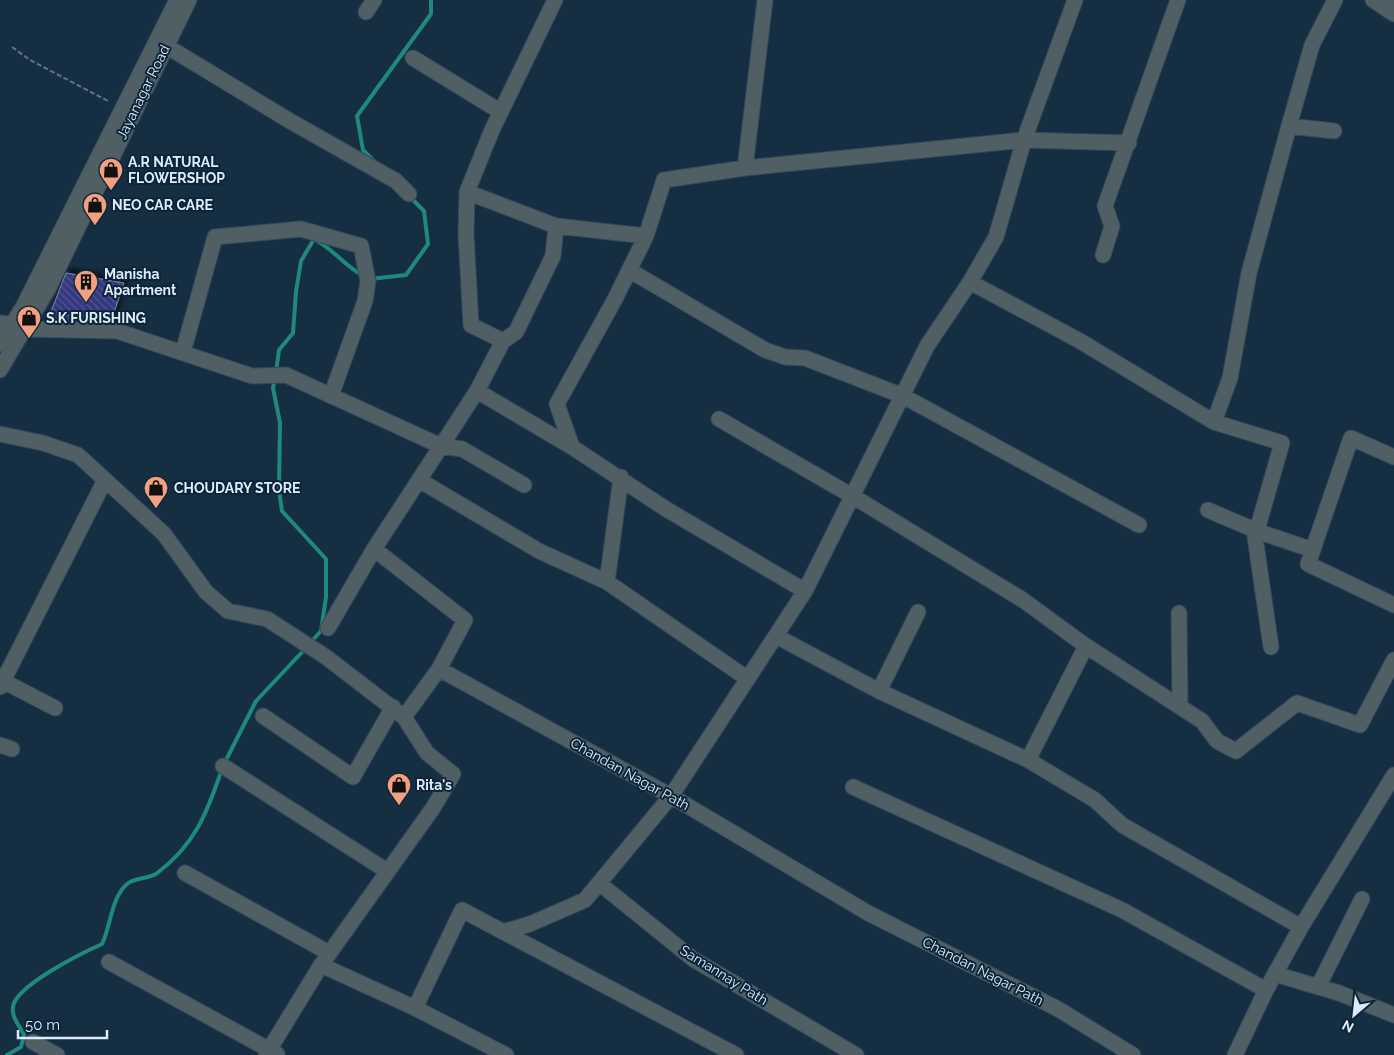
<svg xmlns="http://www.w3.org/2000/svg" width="1394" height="1055" viewBox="0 0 1394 1055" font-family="Raleway,sans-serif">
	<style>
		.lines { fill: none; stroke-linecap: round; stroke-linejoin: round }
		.stream { stroke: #1e897c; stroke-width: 4 }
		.building { fill: url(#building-back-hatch); stroke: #7d83a2; filter: url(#shadow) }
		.minor-casing { stroke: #32495c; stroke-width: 17 }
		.path { stroke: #617587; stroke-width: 2; stroke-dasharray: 5 2.5; stroke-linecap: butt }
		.minor { stroke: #4f5f64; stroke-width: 15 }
		.labels { text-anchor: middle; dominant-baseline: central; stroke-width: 4; stroke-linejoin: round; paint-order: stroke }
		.street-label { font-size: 14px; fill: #deecfa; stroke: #0c2438 }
		.poi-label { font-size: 14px; font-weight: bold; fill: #deecfa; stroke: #0c2438; text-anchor: start }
	</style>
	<defs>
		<pattern id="building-back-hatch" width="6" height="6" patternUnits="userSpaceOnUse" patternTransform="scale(1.25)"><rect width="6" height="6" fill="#34377e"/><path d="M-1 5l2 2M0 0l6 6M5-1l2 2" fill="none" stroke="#515491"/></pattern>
		<filter id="shadow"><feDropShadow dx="4.5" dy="-4.5" stdDeviation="2.5" flood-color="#0009"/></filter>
	</defs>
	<rect width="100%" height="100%" fill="#162e42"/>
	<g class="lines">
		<path class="stream" d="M374,161L363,150L357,116L431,14V0
			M370,279L406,275L428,244L424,211L411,198
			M276,372L279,350L293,333L296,292L301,261L314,239C333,249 344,265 362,275
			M275,378L273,388L280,423L279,491L282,511L326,559V597L321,631L310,643
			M225,762L256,701L305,649
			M7,1055L21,1047L24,1035C20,1026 11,1017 13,1007C15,986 82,953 102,944C111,926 111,898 127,884C134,878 147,879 156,874C195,845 207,813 222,769"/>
	</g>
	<path class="building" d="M66,273L124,283L109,327L47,322Z"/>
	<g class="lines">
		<defs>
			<path id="minor" d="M555,0L492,130L467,192L466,234L471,325L503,341L477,391L572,447
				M1373,0L1394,14
				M1393,0L1394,1
				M366,12L374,0
				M158,41L290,121L396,181L409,194
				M413,58L501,112
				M1289,126L1334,131
				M745,168L765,0
				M467,192L556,226L646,236
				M1103,255L1112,226L1105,206L1178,0
				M629,270L765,350L785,357L805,358L903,396L1139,525
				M970,282L1080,341L1214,422L1282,443L1255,537L1271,647
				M0,323L13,324L25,329L117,331L252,376L286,375L441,446L462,449L524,485
				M503,341L516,332L553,256L556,226
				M0,344L23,307L177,0
				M183,352L215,237L301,229L361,246L368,281L365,301L331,396
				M0,370L48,289L189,0
				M477,391L374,549L465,620L439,669L671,796L868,913L1058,1009L1133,1055
				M719,419L854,497L1023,600L1086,646L1202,721L1217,741L1236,751L1297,703L1360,725L1394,660
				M1214,422L1230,378L1249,273L1289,126L1312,45L1335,0
				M0,434L43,443L78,455L164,534L206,592L228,611L267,619L326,657L404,717L427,753L453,774L433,808L321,965L266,1055
				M1394,457L1351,438L1308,564L1394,605
				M419,480L539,551L607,582L748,679
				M1208,510L1257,531L1313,550
				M607,582L621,477
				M805,591L666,509L572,447L557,404L615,299L646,236L664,180L745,168L1024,140L1129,143
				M1179,613L1180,706
				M328,628L374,549
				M776,636L879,691L1028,760L1095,800L1122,825L1301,927L1266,990L1235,1055
				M3,681L55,708
				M0,687L105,480
				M879,691L918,612
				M263,716L353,777L393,707
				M404,717L439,669
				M0,745L12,749
				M1028,760L1086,646
				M223,766L387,871
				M853,787L1122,910L1266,990
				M185,873L329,953
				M599,883L693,959L856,1055
				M1301,927L1394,775
				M503,932L530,924L585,900L671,796L805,591L927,346L970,282L996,237L1024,140L1075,0
				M109,962L277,1054
				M321,965L415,1008L462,910L736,1055
				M1275,974L1339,993L1394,1015
				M1318,987L1362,899
				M415,1008L506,1055
				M33,1042L57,1055"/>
		</defs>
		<use href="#minor" class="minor-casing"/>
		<path class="path" d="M12,47L30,60L110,102"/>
		<use href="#minor" class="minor"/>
	</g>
	<defs>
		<symbol id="shop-pin" viewBox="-11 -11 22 30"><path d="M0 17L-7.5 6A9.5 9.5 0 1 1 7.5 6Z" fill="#f2a080" stroke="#0c2438"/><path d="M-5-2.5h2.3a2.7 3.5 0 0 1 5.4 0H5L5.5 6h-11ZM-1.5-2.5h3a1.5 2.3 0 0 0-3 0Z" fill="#111"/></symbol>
		<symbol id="building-pin" viewBox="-11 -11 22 30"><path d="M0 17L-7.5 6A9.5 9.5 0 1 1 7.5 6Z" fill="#f2a080" stroke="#0c2438"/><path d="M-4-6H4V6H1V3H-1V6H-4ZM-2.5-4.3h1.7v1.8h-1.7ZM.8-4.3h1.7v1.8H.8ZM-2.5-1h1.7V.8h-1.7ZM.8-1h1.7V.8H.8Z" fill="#111"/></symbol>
	</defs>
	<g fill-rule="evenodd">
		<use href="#shop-pin" x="97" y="156" width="28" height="38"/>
		<use href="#shop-pin" x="81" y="191" width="28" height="38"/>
		<use href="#building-pin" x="72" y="268" width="28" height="38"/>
		<use href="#shop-pin" x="15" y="304" width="28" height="38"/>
		<use href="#shop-pin" x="142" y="474" width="28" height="38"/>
		<use href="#shop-pin" x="385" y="771" width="28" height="38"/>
	</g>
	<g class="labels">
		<g class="street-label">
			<text transform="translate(143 92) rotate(-64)">Jayanagar Road</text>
			<text transform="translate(630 774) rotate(29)">Chandan Nagar Path</text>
			<text transform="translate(983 971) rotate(27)">Chandan Nagar Path</text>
			<text transform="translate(724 975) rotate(32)">Samannay Path</text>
		</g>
		<g class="poi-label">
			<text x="128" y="162">A.R NATURAL<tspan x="128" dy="16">FLOWERSHOP</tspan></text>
			<text x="112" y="205">NEO CAR CARE</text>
			<text x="104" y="274">Manisha<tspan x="104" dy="16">Apartment</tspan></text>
			<text x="46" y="318">S.K FURISHING</text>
			<text x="174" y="488">CHOUDARY STORE</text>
			<text x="416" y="785">Rita's</text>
		</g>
	</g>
	<g transform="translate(1354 1015) rotate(208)" stroke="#0c2438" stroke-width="4" paint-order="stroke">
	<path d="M0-4L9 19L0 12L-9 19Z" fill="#deecfa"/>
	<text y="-8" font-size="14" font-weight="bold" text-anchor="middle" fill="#deecfa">N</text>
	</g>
	<path d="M18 1030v8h89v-8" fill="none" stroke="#deecfa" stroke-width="2.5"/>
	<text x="25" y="1030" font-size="15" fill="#deecfa" stroke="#0c2438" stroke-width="4" paint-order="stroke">50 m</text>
</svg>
